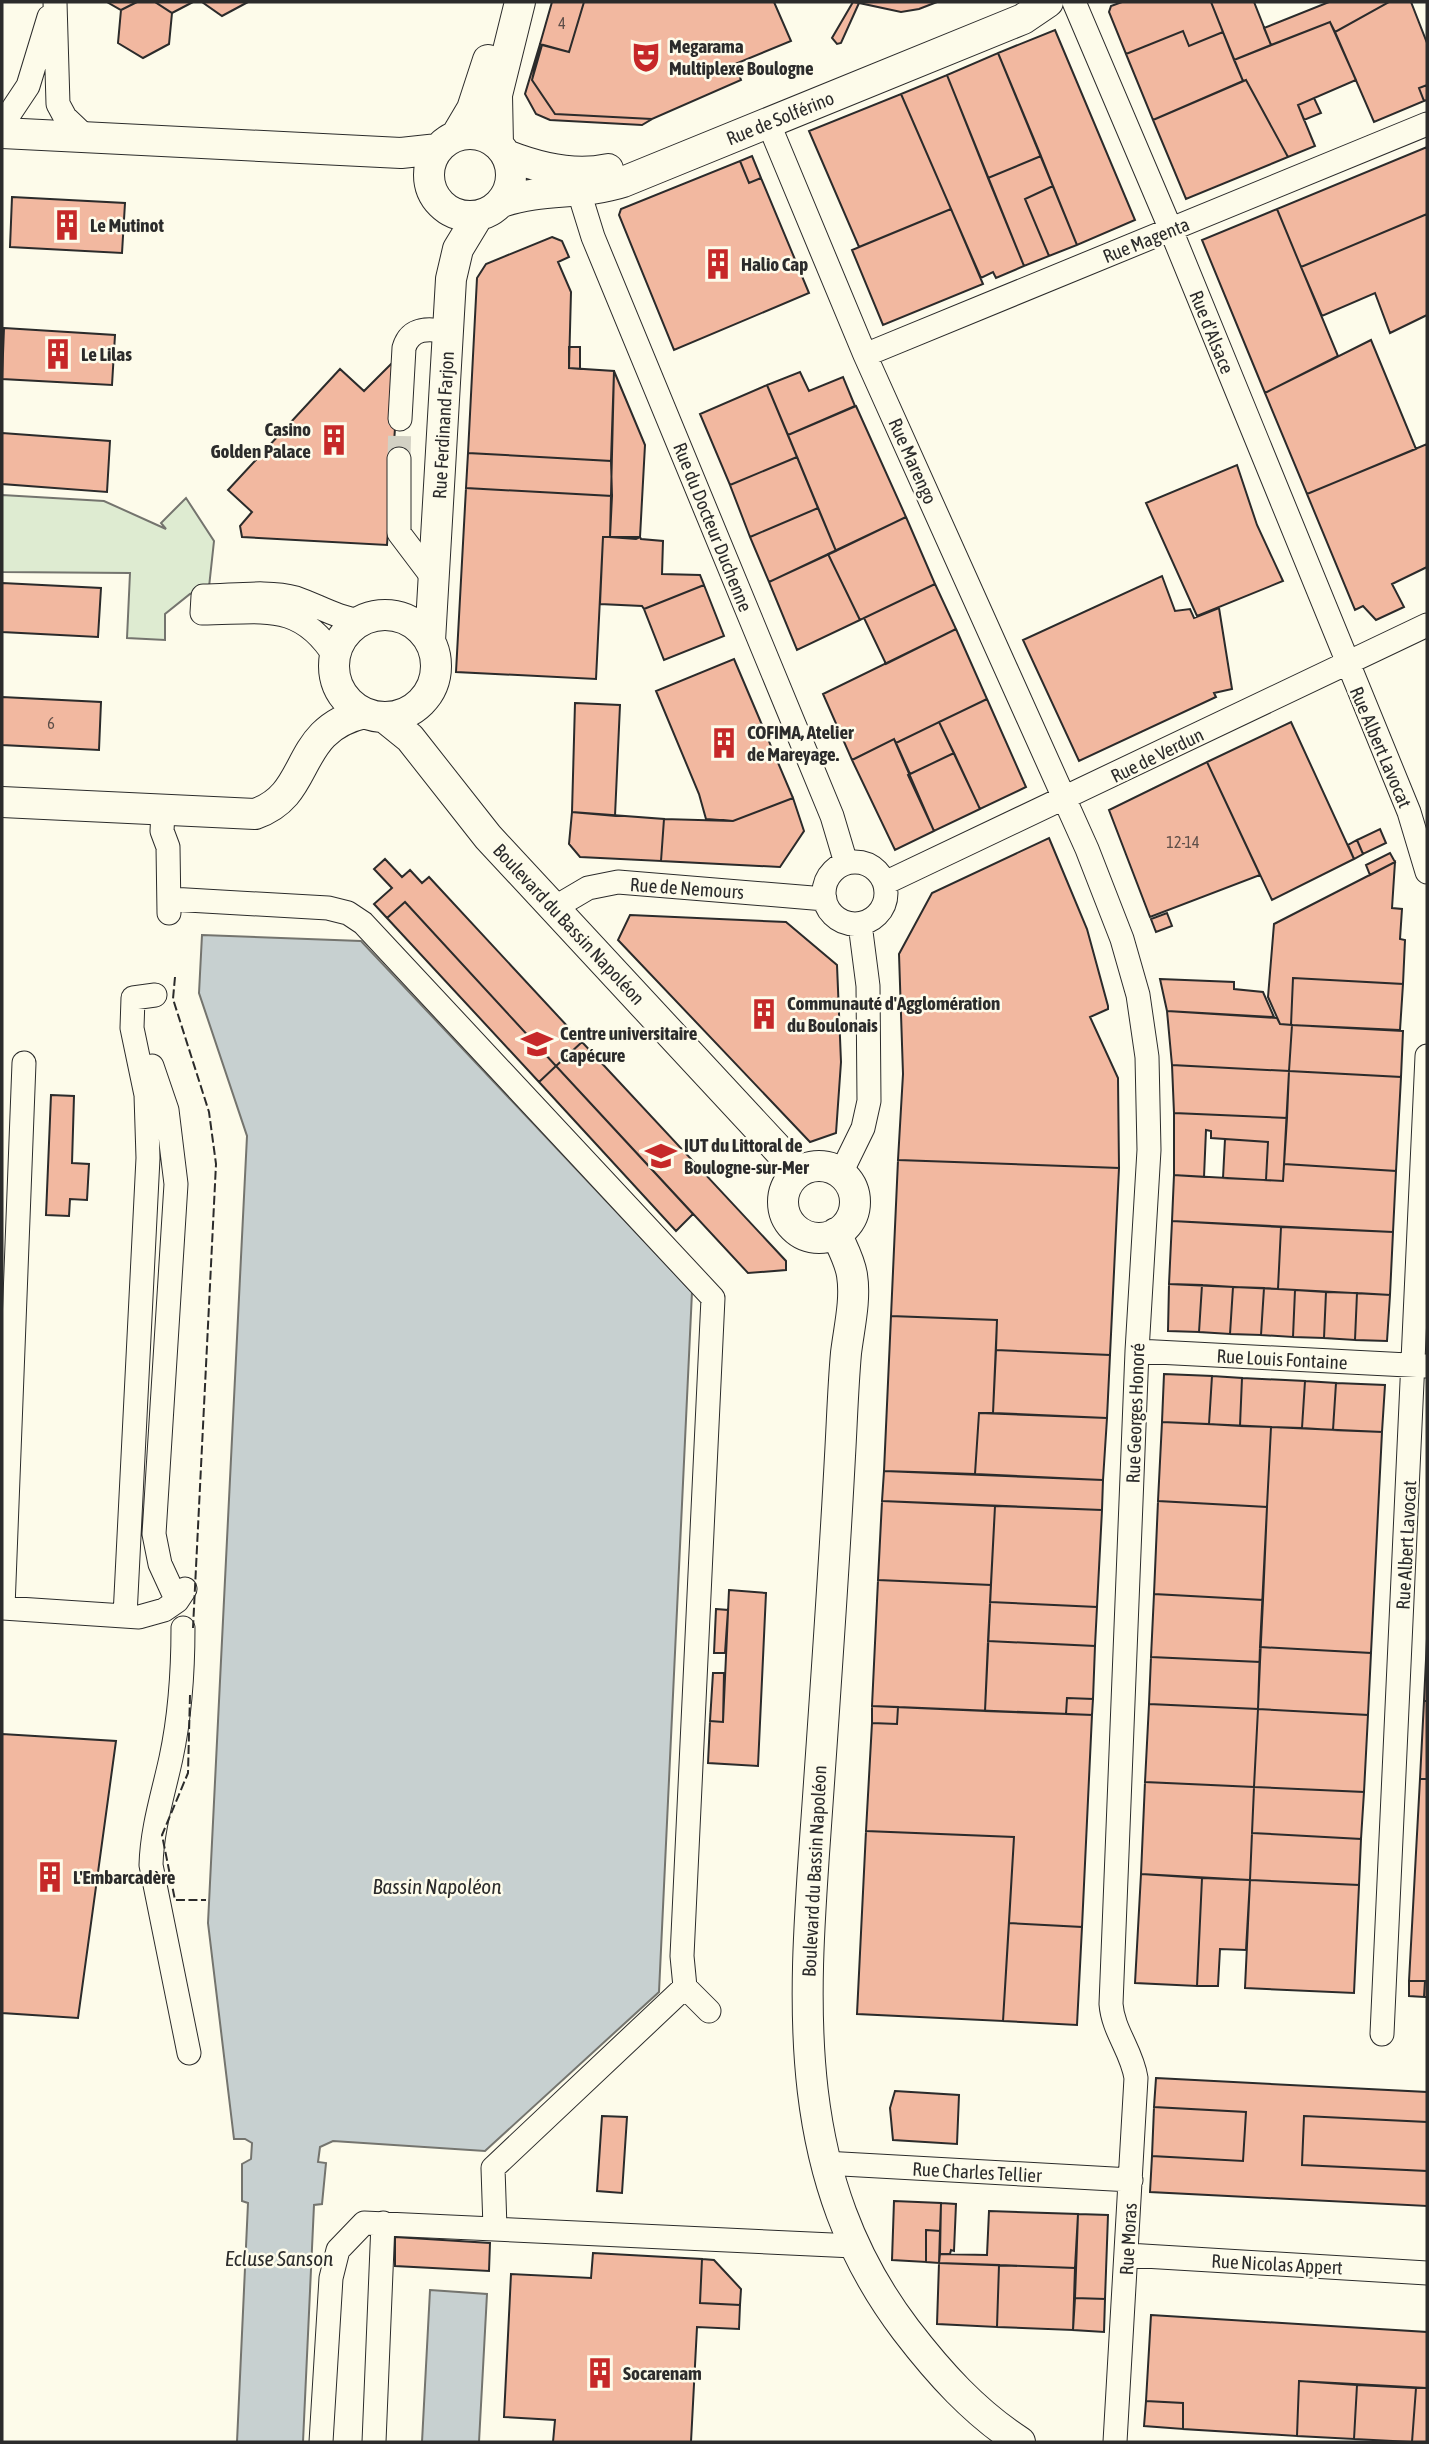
<svg xmlns="http://www.w3.org/2000/svg" width="1429" height="2444" viewBox="0 0 1429 2444" font-family="'Asap Condensed',sans-serif">
	<style>
		.green { fill: #deebd1; stroke: #74746e; stroke-width: 2 }
		.water { fill: #c7d0d0; stroke: #74746e; stroke-width: 2 }
		.building { fill: #f2b8a0; stroke: #2b2b2b; stroke-width: 2 }
		.lines { fill: none; stroke-linecap: round; stroke-linejoin: round }
		.minor-tunnel { stroke: #d3d1c4; stroke-width: 23; stroke-dasharray: 23 11; stroke-linecap: butt }
		.minor-casing { stroke: #2b2b2b; stroke-width: 25 }
		.major-casing { stroke: #2b2b2b; stroke-width: 32 }
		.minor { stroke: #fdfbea; stroke-width: 23 }
		.major { stroke: #fdfbea; stroke-width: 30 }
		.fence { stroke: #2b2b2b; stroke-width: 2; stroke-dasharray: 9 3.5; stroke-linecap: butt }
		.labels { text-anchor: middle; dominant-baseline: central; stroke-width: 5; stroke-linejoin: round; paint-order: stroke }
		.number-label { font-size: 16px; fill: #5d4e48 }
		.poi-label { font-size: 19px; font-weight: bold; fill: #2b2b2b; stroke: #fdfbea; text-anchor: start }
		.street-label { font-size: 19px; fill: #2b2b2b; stroke: #fdfbea }
		.water-label { font-size: 21px; font-style: italic; fill: #2b2b2b; stroke: #fdfbea }
	</style>
	<rect width="100%" height="100%" fill="#fdfbea"/>
	<path class="green" d="M2,495L104,501L166,529L161,523L186,498L214,541L209,587L190,594L165,614V640L127,638L130,573L2,572Z"/>
	<path class="water" d="M202,935L361,941L692,1292L659,1992L485,2151L333,2141L320,2147L318,2162L326,2163L322,2204L314,2205L303,2442H237L248,2203L242,2201V2164L251,2159L252,2143L245,2139H234L208,1923L247,1136L199,993Z
		M430,2290L487,2294L479,2442H422Z"/>
	<path class="building" d="M107,2H137L121,10Z
		M137,2H155L172,13L169,44L143,58L118,43L121,10Z
		M155,2H193L172,13Z
		M202,2H248L222,16Z
		M552,2H584L569,52L540,44Z
		M584,2H774L791,41L735,64L741,80L652,119L555,114L532,80L542,45L569,52Z
		M853,2H937L919,9L901,12L859,3L841,43L837,44L832,38Z
		M853,2L859,3L841,43L837,44L832,38Z
		M1122,2H1211L1223,32L1189,46L1183,31L1126,54L1109,12L1111,6Z
		M1211,2H1254L1271,45L1234,60Z
		M1329,2H1389L1335,32L1330,22L1271,45L1264,28Z
		M1389,2H1411L1427,43V85L1419,88L1424,101L1374,122L1335,32Z
		M1330,22L1356,80L1298,105L1315,146L1288,157L1246,80L1243,81L1234,60Z
		M1055,30L1135,220L1077,245L998,53Z
		M1183,31L1189,46L1223,32L1243,81L1153,120L1126,54Z
		M540,44L532,80L555,114L652,119L642,125L550,120L536,114L525,94Z
		M998,53L1041,156L988,178L947,75Z
		M947,75L1024,266L996,278L993,272L981,278L901,94Z
		M1246,80L1288,157L1186,199L1153,120Z
		M1427,85V100L1424,101L1419,88Z
		M901,94L951,209L859,247L809,131Z
		M1314,98L1321,113L1304,120L1298,105Z
		M1427,147V214L1301,267L1277,209Z
		M752,156L761,178L749,183L740,161Z
		M1041,156L1053,186L1025,199L1049,256L1024,266L988,178Z
		M740,161L749,183L761,178L809,293L674,350L619,215L621,209Z
		M1053,186L1077,245L1049,256L1025,199Z
		M12,197L125,203L122,253L10,247Z
		M951,209L983,284L883,325L852,250Z
		M1277,209L1338,356L1265,393L1202,240Z
		M1427,214V315L1390,333L1375,293L1322,316L1301,267Z
		M552,237L562,241L569,257L558,262L571,292L569,368L614,371L611,461L468,453L477,278L486,264Z
		M4,328L115,335L112,385L2,379Z
		M1371,340L1416,449L1307,494L1265,393Z
		M569,347H580V369L569,368Z
		M400,355L387,545L242,537L240,526L252,512L228,490L340,369L364,391Z
		M614,371L645,445L640,537L636,539L610,537Z
		M800,372L809,391L843,377L855,406L788,435L767,385Z
		M767,385L797,457L730,485L700,414Z
		M856,406L906,517L836,551L788,435Z
		M2,433L110,441L107,492L2,484Z
		M1427,444V567L1392,584L1404,607L1376,620L1363,606L1355,610L1307,494Z
		M468,453L611,461L612,496L466,488Z
		M797,457L818,508L750,537L730,485Z
		M1237,465L1257,525L1283,581L1197,616L1146,503Z
		M466,488L612,496L610,537H603L596,679L456,672Z
		M818,508L836,551L769,582L750,537Z
		M906,517L935,584L860,620L828,554Z
		M603,537H640L641,539L663,541L662,574L700,575L704,585L644,609L642,606L600,604Z
		M828,554L860,620L797,650L769,582Z
		M1162,576L1175,611L1190,609L1194,618L1219,608L1232,689L1214,693L1216,697L1079,761L1023,640Z
		M2,583L101,588L98,637L2,632Z
		M935,584L956,629L886,664L864,618Z
		M704,585L724,636L664,660L644,609Z
		M956,629L987,699L896,743L894,739L852,760L823,694Z
		M734,659L793,798L733,821L706,819L699,794L656,691Z
		M2,697L101,702L99,750L2,745Z
		M987,699L1026,787L980,809L939,722Z
		M575,703L620,705L615,816L572,812Z
		M939,722L954,753L910,774L896,743Z
		M1291,722L1354,859L1272,900L1207,762Z
		M894,739L934,831L895,850L852,760Z
		M954,753L980,809L934,831L908,775Z
		M1207,762L1260,875L1150,917L1109,810Z
		M793,798L804,831L780,867L661,861L664,819L733,821Z
		M572,812L664,819L661,861L580,857L569,844Z
		M1380,829L1386,843L1363,854L1357,840Z
		M1049,838L1087,929L1108,1006V1009L1090,1017L1118,1078L1119,1168L898,1160L903,1074L899,954L932,893Z
		M1357,840L1363,854L1354,859L1348,845Z
		M1390,853L1395,862L1370,875L1366,865Z
		M385,859L402,877L410,870L422,883L429,877L582,1042L556,1066L405,902L387,918L374,904L392,888L374,869Z
		M1395,862L1392,908L1402,909L1400,939L1405,940L1403,984L1293,978L1291,1025L1280,1024L1268,997L1274,924Z
		M405,902L556,1066L539,1082L387,918Z
		M1167,913L1172,926L1156,932L1151,919Z
		M630,915L786,922L837,965L841,1062L836,1133L810,1142L618,940Z
		M1293,978L1403,984L1400,1030L1291,1025Z
		M1160,979L1234,982V989L1263,992L1274,1017L1167,1011Z
		M1167,1011L1277,1018L1280,1024L1292,1025L1289,1071L1172,1065Z
		M1292,1025L1403,1031L1401,1077L1289,1071Z
		M582,1042L786,1261V1270L748,1273L556,1066Z
		M1172,1065L1289,1071L1287,1118L1174,1113Z
		M556,1066L693,1214L676,1231L539,1082Z
		M1289,1071L1401,1077L1396,1171L1284,1164Z
		M51,1095L74,1096L72,1163L89,1164L87,1200L70,1199L69,1216L46,1215Z
		M1174,1113L1287,1118L1283,1181L1266,1180L1268,1142L1211,1138V1131L1206,1130L1204,1177L1174,1175Z
		M1225,1139L1268,1142L1266,1180L1223,1178Z
		M898,1160L1119,1168L1110,1355L996,1350L997,1320L891,1316Z
		M1284,1164L1396,1171L1393,1232L1172,1221L1174,1175L1283,1181Z
		M1172,1221L1281,1227L1278,1289L1169,1284Z
		M1281,1227L1393,1232L1390,1295L1278,1289Z
		M1169,1284L1202,1285L1199,1332L1168,1331Z
		M1202,1285L1233,1287L1230,1334L1199,1332Z
		M1233,1287L1264,1288L1261,1335L1230,1334Z
		M1264,1288L1295,1290L1293,1337L1261,1335Z
		M1295,1290L1326,1292L1324,1338L1293,1337Z
		M1326,1292L1357,1293L1355,1340L1324,1338Z
		M1357,1293L1390,1295L1387,1341L1355,1340Z
		M891,1316L997,1320L993,1413H979L975,1474L884,1471Z
		M996,1350L1110,1355L1107,1418L993,1413Z
		M1164,1374L1212,1376L1209,1424L1162,1422Z
		M1212,1376L1242,1378L1240,1426L1209,1424Z
		M1242,1378L1305,1381L1302,1428L1240,1426Z
		M1305,1381L1336,1383L1333,1430L1302,1428Z
		M1336,1383L1385,1385L1382,1432L1333,1430Z
		M979,1413L1107,1418L1103,1480L975,1474Z
		M1162,1422L1271,1427L1267,1507L1158,1501Z
		M1271,1427L1382,1432L1371,1653L1260,1647Z
		M884,1471L1103,1480L1102,1510L882,1501Z
		M882,1501L995,1506L991,1585L878,1580Z
		M1158,1501L1267,1507L1263,1600L1154,1594Z
		M995,1506L1102,1510L1097,1607L990,1602Z
		M878,1580L991,1585L985,1711L872,1706Z
		M729,1590L766,1593L758,1766L708,1763L710,1721L723,1722Z
		M1154,1594L1263,1600L1260,1662L1151,1657Z
		M990,1602L1097,1607L1095,1646L988,1641Z
		M716,1609L728,1610L725,1653H714Z
		M1427,1639V1701H1424Z
		M988,1641L1095,1646L1093,1699L1067,1698L1066,1714L985,1711Z
		M1260,1647L1371,1653L1368,1715L1258,1709Z
		M1151,1657L1260,1662L1258,1709L1149,1704Z
		M713,1673H724L723,1722L710,1721Z
		M1067,1698L1093,1699L1092,1715L1066,1714Z
		M1424,1701H1427V1779H1420Z
		M1149,1704L1258,1709L1254,1787L1145,1782Z
		M872,1706L898,1707L897,1724L872,1723Z
		M898,1707L1092,1715L1082,1927L1009,1923L1014,1837L866,1831L872,1723L897,1724Z
		M1258,1709L1368,1715L1364,1792L1254,1787Z
		M2,1734L116,1741L78,2018L2,2013Z
		M1420,1779H1427V1997H1424L1425,1981H1409Z
		M1145,1782L1254,1787L1250,1880L1141,1874Z
		M1254,1787L1364,1792L1361,1839L1252,1833Z
		M866,1831L1014,1837L1003,2021L857,2014Z
		M1252,1833L1361,1839L1359,1885L1250,1880Z
		M1141,1874L1202,1878L1197,1986L1135,1983Z
		M1202,1878L1250,1880L1246,1950L1220,1949L1218,1986H1197Z
		M1250,1880L1359,1885L1354,1993L1245,1988Z
		M1009,1923L1082,1927L1077,2025L1003,2021Z
		M1409,1981H1425L1424,1997L1409,1996Z
		M1156,2078L1427,2092V2122L1304,2116L1302,2165L1427,2171V2206L1150,2192L1152,2156L1243,2161L1246,2112L1154,2107Z
		M895,2091L959,2095L957,2144L893,2140L890,2108Z
		M1154,2107L1246,2112L1243,2161L1152,2156Z
		M602,2116L627,2117L622,2193L597,2191Z
		M1304,2116L1427,2122V2171L1302,2165Z
		M894,2201L941,2203L940,2231L926,2230V2262L892,2260Z
		M941,2203L956,2204L954,2251L951,2250L950,2254H940Z
		M989,2211L1078,2214L1075,2268L939,2263L940,2254L987,2255Z
		M1078,2214L1108,2215L1105,2299L1075,2298Z
		M926,2230L940,2231L939,2263L926,2262Z
		M395,2237L490,2243L489,2271L395,2266Z
		M593,2253L702,2259L700,2303L740,2305L739,2329L697,2327L691,2442H553L555,2420L504,2417L511,2274L591,2278Z
		M702,2259L714,2260L741,2289L740,2305L700,2303Z
		M939,2263L999,2265L997,2327L937,2324Z
		M999,2265L1075,2268L1073,2330L997,2327Z
		M1075,2298L1105,2299L1104,2332L1073,2330Z
		M1151,2315L1427,2332V2388L1299,2381L1297,2436L1183,2429V2403L1146,2401Z
		M1299,2381L1357,2385L1354,2439L1297,2436Z
		M1357,2385L1416,2388L1412,2442L1354,2439Z
		M1416,2388H1427V2442H1412Z
		M1146,2401L1183,2403V2429L1144,2426Z"/>
	<g class="lines">
		<path class="minor-tunnel" d="M399,459L400,419"/>
		<defs>
			<path id="minor" d="M55,2L58,104L65,117L87,138
				M1074,2L1171,230L1409,812L1427,872
				M768,122L865,355L1087,849L1122,939L1138,995L1147,1057L1149,1150L1137,1351L1111,2004C1113,2031 1132,2051 1136,2078L1115,2442
				M2,125L28,86L49,17
				M579,192L593,237L832,816L846,863
				M865,355L1427,124
				M400,419L404,348C410,327 430,328 447,332
				M399,459V533L433,578
				M335,657C299,600 262,613 202,613L203,596C231,596 268,590 296,598C319,606 337,618 362,621
				M163,812L162,831L168,847L169,913
				M824 893a31 31 0 1 1 62 0a31 31 0 1 1-62 0Z
				M885,883L1427,625
				M170,899L328,908L348,913L363,923L713,1298L682,1956L685,1987L709,2011
				M554,908L588,888L618,882L825,899
				M24,1063L3,1608L139,1617L164,1610L177,1601L185,1589
				M152,1066L167,1110L176,1184L154,1534L160,1564L177,1601
				M841,1173L863,1128L869,1101L868,986L860,924
				M1137,1351L1427,1366
				M125,1616L148,1158L146,1095L132,1028L133,998L155,995
				M183,1628C183,1671 180,1716 171,1758C163,1795 152,1828 151,1865L189,2053
				M1382,2034L1427,1056
				M824,2163L1131,2180
				M495,2228L493,2168L685,1987
				M1127,2255L1427,2273
				M321,2442L331,2278L338,2250L364,2223L854,2246
				M374,2442L383,2223"/>
			<path id="major" d="M2,133L401,153L438,149
				M429 175a41 41 0 1 1 82 0a41 41 0 1 1-82 0Z
				M456,136L472,109L488,60
				M498,145L497,95L520,2
				M506,155C539,168 574,177 608,169
				M502,202C542,188 583,195 623,182L1023,19L1048,2
				M334 666a51 51 0 1 1 102 0a51 51 0 1 1-102 0Z
				M430,641L451,279L458,249L478,216
				M384,717L410,738L488,837L799,1172
				M2,802L255,814C314,794 291,730 365,713
				M783 1202a36 36 0 1 1 72 0a36 36 0 1 1-72 0Z
				M836,1233C842,1247 850,1261 852,1275C856,1300 849,1328 846,1353C843,1387 842,1421 840,1456C834,1570 826,1683 818,1797C805,1987 783,2168 906,2330C939,2373 974,2412 1020,2442"/>
		</defs>
		<use href="#minor" class="minor-casing"/>
		<use href="#major" class="major-casing"/>
		<use href="#minor" class="minor"/>
		<use href="#major" class="major"/>
		<path class="fence" d="M175,977L173,999L209,1112L216,1164L193,1628
			M190,1695L188,1773L162,1835L175,1900H206"/>
	</g>
	<defs>
		<symbol id="theatre-bare" viewBox="-9 -9 18 18"><path d="M-5-5.5Q0-4 5-5.5V0Q5 5 0 6Q-5 5-5 0ZM-3.3-2.5H-1v1.5H-3.3ZM1-2.5H3.3v1.5H1ZM-2.8 1Q0 5.5 2.8 1Z" fill="#c62828" stroke="#fdfbea" stroke-width="2.5" paint-order="stroke"/></symbol>
		<symbol id="building-bare" viewBox="-9 -9 18 18"><path d="M-4-6H4V6H1V3H-1V6H-4ZM-2.5-4.3h1.7v1.8h-1.7ZM.8-4.3h1.7v1.8H.8ZM-2.5-1h1.7V.8h-1.7ZM.8-1h1.7V.8H.8Z" fill="#c62828" stroke="#fdfbea" stroke-width="2.5" paint-order="stroke"/></symbol>
		<symbol id="university-bare" viewBox="-9 -9 18 18"><path d="M0-5L7-2L0 1L-7-2ZM-4 1L0 2.5L4 1V4Q0 6-4 4Z" fill="#c62828" stroke="#fdfbea" stroke-width="2.5" paint-order="stroke"/></symbol>
	</defs>
	<g fill-rule="evenodd">
		<use href="#theatre-bare" x="624" y="35" width="44" height="44"/>
		<use href="#building-bare" x="45" y="203" width="44" height="44"/>
		<use href="#building-bare" x="696" y="242" width="44" height="44"/>
		<use href="#building-bare" x="36" y="332" width="44" height="44"/>
		<use href="#building-bare" x="312" y="418" width="44" height="44"/>
		<use href="#building-bare" x="702" y="721" width="44" height="44"/>
		<use href="#building-bare" x="742" y="992" width="44" height="44"/>
		<use href="#university-bare" x="515" y="1022" width="44" height="44"/>
		<use href="#university-bare" x="639" y="1134" width="44" height="44"/>
		<use href="#building-bare" x="28" y="1855" width="44" height="44"/>
		<use href="#building-bare" x="578" y="2351" width="44" height="44"/>
	</g>
	<g class="labels">
		<g class="number-label">
			<text x="562" y="23">4</text>
			<text x="51" y="723">6</text>
			<text x="1183" y="842">12-14</text>
		</g>
		<g class="poi-label">
			<text x="669" y="46">Megarama<tspan x="669" dy="22">Multiplexe Boulogne</tspan></text>
			<text x="90" y="225">Le Mutinot</text>
			<text x="741" y="264">Halio Cap</text>
			<text x="81" y="354">Le Lilas</text>
			<text x="311" y="429" text-anchor="end">Casino<tspan x="311" dy="22">Golden Palace</tspan></text>
			<text x="747" y="732">COFIMA, Atelier<tspan x="747" dy="22">de Mareyage.</tspan></text>
			<text x="787" y="1003">Communauté d'Agglomération<tspan x="787" dy="22">du Boulonais</tspan></text>
			<text x="560" y="1033">Centre universitaire<tspan x="560" dy="22">Capécure</tspan></text>
			<text x="684" y="1145">IUT du Littoral de<tspan x="684" dy="22">Boulogne-sur-Mer</tspan></text>
			<text x="73" y="1877">L'Embarcadère</text>
			<text x="623" y="2373">Socarenam</text>
		</g>
		<g class="street-label">
			<text transform="translate(780 118) rotate(-22)">Rue de Solférino</text>
			<text transform="translate(1146 240) rotate(-22)">Rue Magenta</text>
			<text transform="translate(1212 332) rotate(68)">Rue d'Alsace</text>
			<text transform="translate(443 425) rotate(-87)">Rue Ferdinand Farjon</text>
			<text transform="translate(913 461) rotate(66)">Rue Marengo</text>
			<text transform="translate(713 527) rotate(68)">Rue du Docteur Duchenne</text>
			<text transform="translate(1381 747) rotate(67)">Rue Albert Lavocat</text>
			<text transform="translate(1157 755) rotate(-26)">Rue de Verdun</text>
			<text transform="translate(687 888) rotate(4)">Rue de Nemours</text>
			<text transform="translate(569 924) rotate(47)">Boulevard du Bassin Napoléon</text>
			<text transform="translate(1282 1359) rotate(3)">Rue Louis Fontaine</text>
			<text transform="translate(1135 1413) rotate(-88)">Rue Georges Honoré</text>
			<text transform="translate(1406 1545) rotate(-87)">Rue Albert Lavocat</text>
			<text transform="translate(814 1871) rotate(-87)">Boulevard du Bassin Napoléon</text>
			<text transform="translate(977 2172) rotate(3)">Rue Charles Tellier</text>
			<text transform="translate(1128 2239) rotate(-87)">Rue Moras</text>
			<text transform="translate(1277 2264) rotate(3)">Rue Nicolas Appert</text>
		</g>
		<g class="water-label">
			<text x="437" y="1886">Bassin Napoléon</text>
			<text x="279" y="2258">Ecluse Sanson</text>
		</g>
	</g>
	<rect width="1429" height="2444" fill="none" stroke="#2b2b2b" stroke-width="7"/>
</svg>
